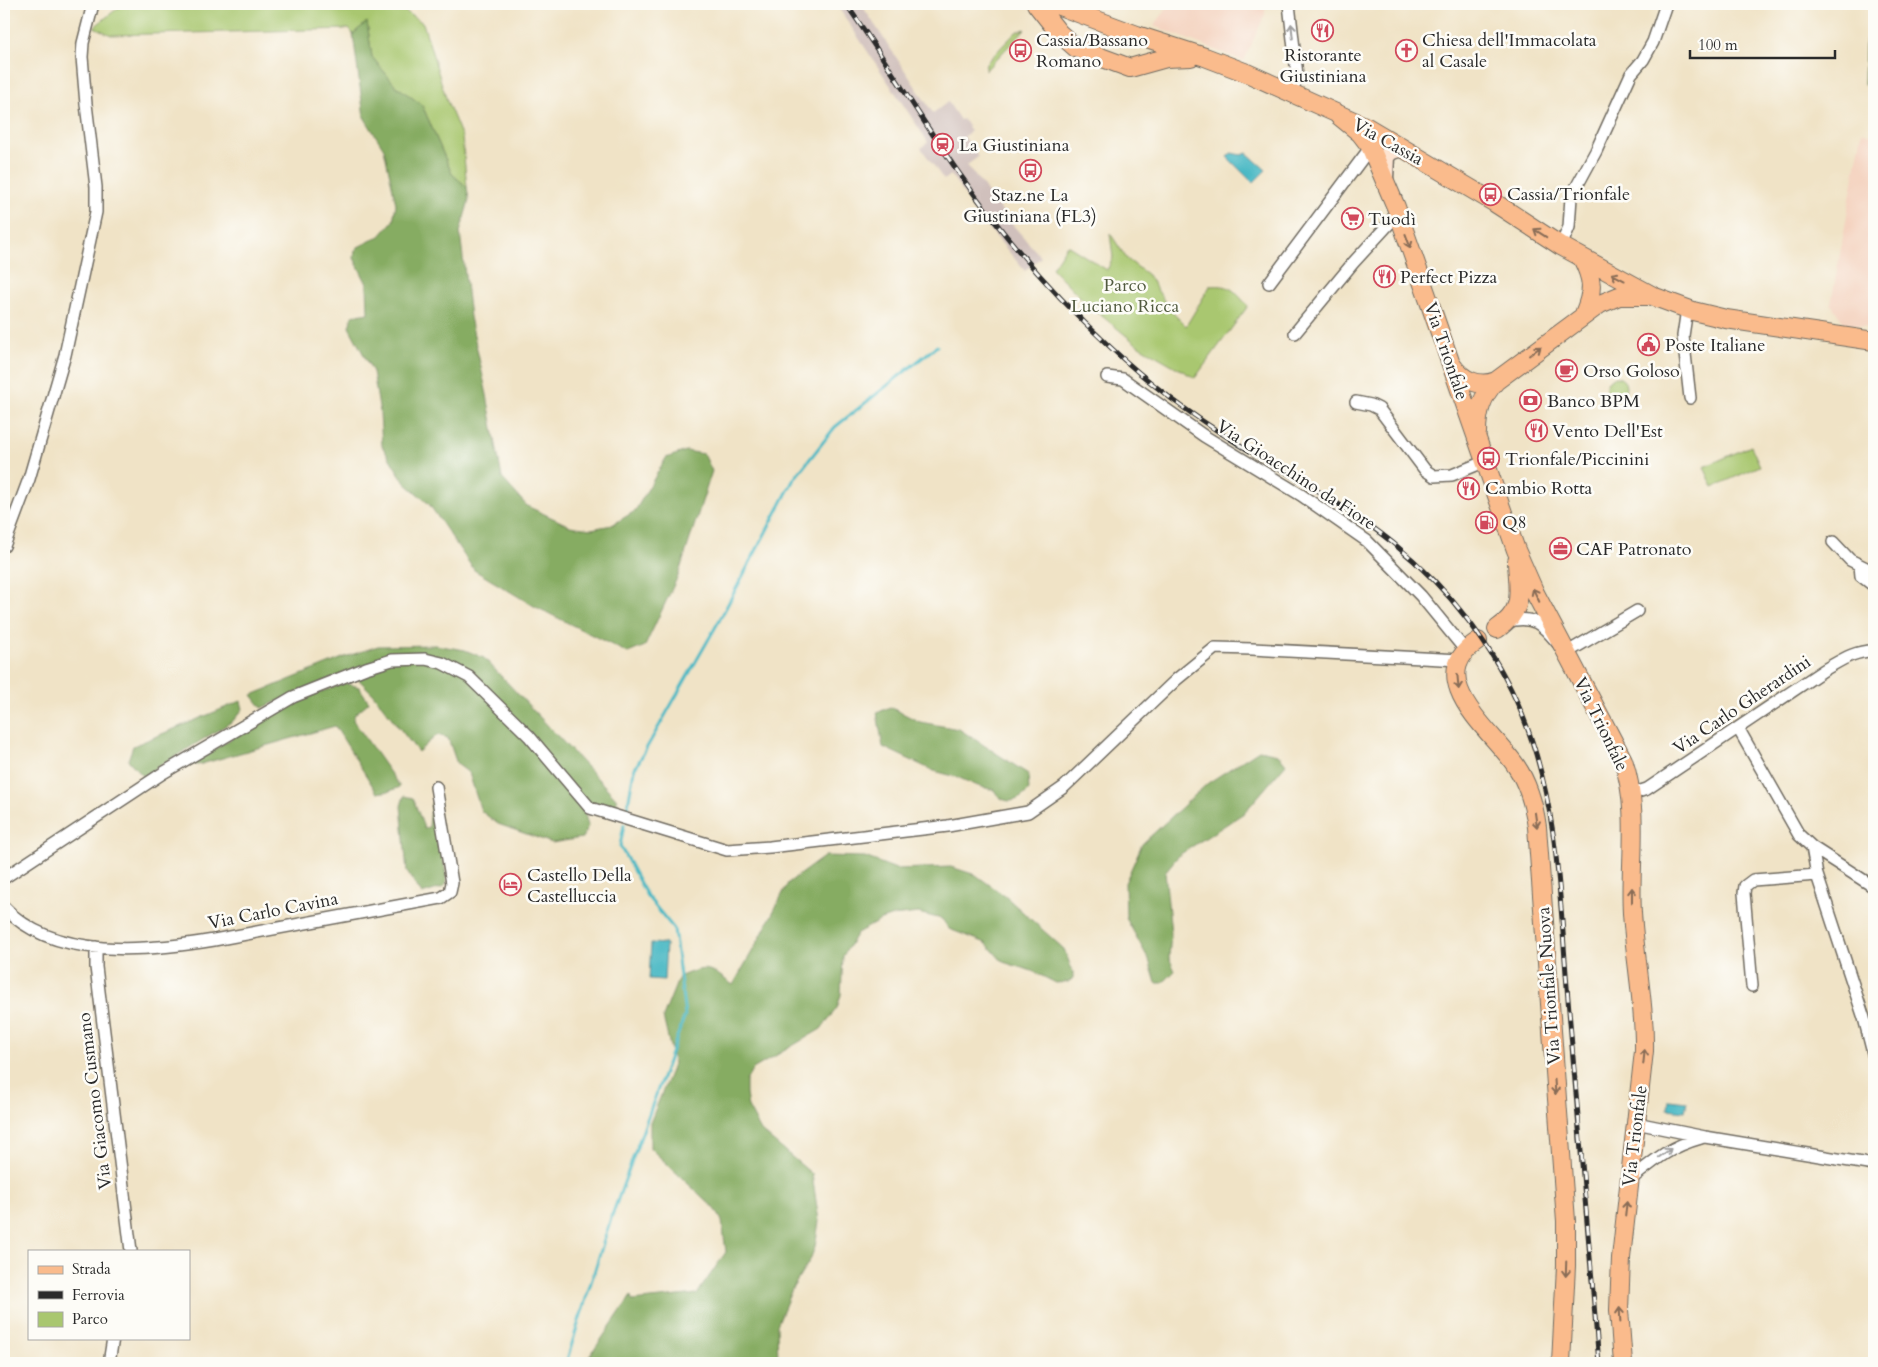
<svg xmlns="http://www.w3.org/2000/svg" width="1878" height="1367" viewBox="0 0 1878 1367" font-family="Cardo,serif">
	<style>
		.built { fill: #f4d3c0 }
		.industrial { fill: #d0c0bc }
		.green { fill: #a9c76f; stroke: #6a794d }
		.forest { fill: #86ac62; stroke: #586c46 }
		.water { fill: #4bb9c5; stroke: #3b7278 }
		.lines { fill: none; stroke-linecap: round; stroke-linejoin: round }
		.stream { stroke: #4bb9c5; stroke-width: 3 }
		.street-casing { stroke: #706b61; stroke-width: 14 }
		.secondary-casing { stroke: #706b61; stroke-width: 19 }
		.primary-casing { stroke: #706b61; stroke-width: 20 }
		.street { stroke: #fff; stroke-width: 11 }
		.secondary { stroke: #fde4d1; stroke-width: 16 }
		.primary { stroke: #fabb8c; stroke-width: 18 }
		.rail-casing { stroke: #2b2b2b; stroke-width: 5 }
		.rail { stroke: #fdfcf7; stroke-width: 3; stroke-dasharray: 9; stroke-linecap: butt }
		.oneway { stroke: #a0a0a0 }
		.oneway2 { stroke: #886c57 }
		.labels { text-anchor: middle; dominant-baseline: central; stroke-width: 5; stroke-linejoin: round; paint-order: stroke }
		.poi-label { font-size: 18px; fill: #2b2b2b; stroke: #fdfcf7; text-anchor: start }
		.street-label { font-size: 18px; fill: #2b2b2b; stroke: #fdfcf7 }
		.park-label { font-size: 18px; fill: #515a3f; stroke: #fdfcf7 }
	</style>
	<rect width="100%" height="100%" fill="#fdfcf7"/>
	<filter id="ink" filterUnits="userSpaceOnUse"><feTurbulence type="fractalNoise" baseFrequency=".02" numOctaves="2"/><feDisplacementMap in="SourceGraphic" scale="10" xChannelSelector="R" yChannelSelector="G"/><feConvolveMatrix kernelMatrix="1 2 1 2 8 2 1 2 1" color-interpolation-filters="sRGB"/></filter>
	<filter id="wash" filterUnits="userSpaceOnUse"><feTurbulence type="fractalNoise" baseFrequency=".0096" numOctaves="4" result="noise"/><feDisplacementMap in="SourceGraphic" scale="20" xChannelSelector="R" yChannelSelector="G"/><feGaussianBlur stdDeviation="1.12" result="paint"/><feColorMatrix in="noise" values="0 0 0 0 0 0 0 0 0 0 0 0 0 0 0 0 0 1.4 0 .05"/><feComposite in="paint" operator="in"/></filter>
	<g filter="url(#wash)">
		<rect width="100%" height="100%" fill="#f0e3c6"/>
		<path class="built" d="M1170,4H1265V14L1244,61L1154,26Z
			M1862,132L1874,136V328L1844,323L1831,304Z"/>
		<path class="industrial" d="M836,4H861L933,113L948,102L960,120L963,119L971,131L964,136L978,157L967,165L1011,223L1041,257L1025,271L982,220L951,175L944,180L921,148L928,142Z"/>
		<path class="green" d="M123,4H394L423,23L447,101L462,137L467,187L452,174L422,105L396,86L372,57L367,22L353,34L349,29L111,35L94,27Z
			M1025,29L985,71L986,63L1016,32Z
			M1110,233L1127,259L1148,275L1170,310L1186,326L1210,286C1232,284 1234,291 1248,306L1195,378L1139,346L1087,304L1052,268L1067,245L1107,270L1113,258Z
			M1606 387a10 10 0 1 1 20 0a10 10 0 1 1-20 0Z
			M1751,446L1760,466L1713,487L1704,467Z"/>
		<path class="forest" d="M1873,4L1874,83L1864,85L1865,46Z
			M367,22L372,57L396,86L422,105L452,174L467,187L469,200L460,232L470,317L487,395L502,478L527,506L570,526L591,529L612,525L635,511L666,458L686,451L704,454L712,471L678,576L645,646L628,653L534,606L474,570L429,504L405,483L382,446L380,413L373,372L349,327L352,316L368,313L367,284L354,258L355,251L358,247L380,236L393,221L396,204L384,149L364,117L353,34Z
			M435,645L465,650L484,658L616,798L618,810H603L587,804L584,810L588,826L582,838L552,843L498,824L481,811L469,773L457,764L448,738L437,735L418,752L373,694L354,675L337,676L262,708L252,695L345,657L378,646Z
			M345,683L359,687L369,702L355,714L353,720L400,787L390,791L377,793L335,726L198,765L191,764L281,707Z
			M241,701L243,709L233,721L143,776L128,760L133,746Z
			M890,707L920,722L959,729L1028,774L1029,790C1018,803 1003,806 994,790L978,786L957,777L934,771L883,747L877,713Z
			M1259,750L1278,754L1286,764L1244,813L1179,855L1165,872L1171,933L1169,958L1175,971L1163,983H1156L1149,960L1126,918L1125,883L1142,844L1208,783Z
			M404,796L413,798L424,828L429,827L431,803L435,809L447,881L444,887L422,894L407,872L401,806Z
			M825,856L865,857L896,869L951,867L976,875L1005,896L1064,949L1073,972V978L1069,982L1056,983L1032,971L1003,962L986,943L949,929L942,919L918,913L893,916L881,920L857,933L843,956L841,995L837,1008L821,1029L753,1069L746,1081V1094L748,1107L761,1131L812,1174L819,1221L815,1247L810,1260L792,1289L777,1325L778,1363H585L631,1296L632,1301L697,1294L726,1252L722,1221L716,1210L650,1148V1123L674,1063L663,1017L679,977C708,964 709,968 733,985L761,936L788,883Z"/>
		<path class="water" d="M1231,153L1242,155L1247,153L1266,170L1253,183L1227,157Z
			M651,943L666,944L664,980L649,979Z
			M1669,1100L1687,1102L1685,1111L1668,1109Z"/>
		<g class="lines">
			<path class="stream" d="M626,816L634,770L719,621L794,479L835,427L937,346
				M566,1363L610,1221L685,1015L674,929L647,896L620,846L624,825"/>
		</g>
	</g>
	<g filter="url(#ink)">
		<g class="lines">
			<defs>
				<path id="street" d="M1289,4L1297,75L1292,93
					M1561,246L1569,227L1571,197L1596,151L1631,74L1643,60L1653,42L1666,4
					M1269,283L1373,144
					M1687,309L1683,336L1690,398
					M1295,333L1353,263L1398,214
					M1107,377L1123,379L1204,436L1301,495L1367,541L1421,596L1466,651
					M1356,402L1371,405L1379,409L1425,470L1434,476L1452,475L1486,461
					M1833,542L1850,560L1874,572
					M4,546L29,479L65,355L96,212V187L86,104L82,57L83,43L93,4
					M1860,565L1861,576L1874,586
					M1507,622C1539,612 1547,632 1566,653L1637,611
					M1738,728L1799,835L1812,847L1874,887
					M1631,794L1647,789L1824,670C1840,661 1855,650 1874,651
					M1812,847L1817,875L1864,1018L1874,1057
					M4,878L163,773L293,697L366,668L392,660L425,659L442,663L469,677L529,736L590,808L727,850L770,847L948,826L1028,812L1064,787L1177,679L1215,648L1252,649L1460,660
					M4,907C53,961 149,951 214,940L441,898L450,892L452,883L436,787
					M96,947V967L131,1251
					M1752,986L1744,893L1745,886L1753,880L1817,875
					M1636,1123L1705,1137L1874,1165
					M1630,1180C1655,1160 1669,1147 1701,1138
					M109,1363L113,1338"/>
				<path id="secondary" d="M1385,179L1386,156L1392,151L1402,148"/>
				<path id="primary" d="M1036,4L1059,33L1076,48L1130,68L1166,58L1191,57
					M1054,4L1137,35L1205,57L1247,73L1367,127L1495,203L1561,246L1655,297L1693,311L1726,319L1874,341
					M1338,115L1360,133L1370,146L1396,207L1516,550L1535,593L1623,760C1640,810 1629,862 1632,913C1635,959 1645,1005 1644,1051L1621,1258L1619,1310L1623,1363
					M1582,258C1593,280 1594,290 1584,314
					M1452,365C1462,380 1479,388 1496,381
					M1477,433C1477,412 1482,396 1496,381L1600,304L1619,296H1648
					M1497,629C1526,609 1518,592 1517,561
					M1478,641C1420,679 1494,732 1516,766C1529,785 1534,805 1537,827L1566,1221V1266L1561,1363"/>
			</defs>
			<use href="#street" class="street-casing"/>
			<use href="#secondary" class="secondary-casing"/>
			<use href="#primary" class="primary-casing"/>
			<use href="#street" class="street"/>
			<use href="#secondary" class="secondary"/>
			<use href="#primary" class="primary"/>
			<defs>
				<path id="rail" d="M846,4C886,60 921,120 961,176C1004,237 1053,294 1108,345C1148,383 1192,416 1240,445C1292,476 1346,505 1393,543C1449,588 1495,648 1522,714C1559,804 1560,904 1568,999C1579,1121 1589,1242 1599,1363"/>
			</defs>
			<use href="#rail" class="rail-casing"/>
			<use href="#rail" class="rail"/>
		</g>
		<defs><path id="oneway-shaft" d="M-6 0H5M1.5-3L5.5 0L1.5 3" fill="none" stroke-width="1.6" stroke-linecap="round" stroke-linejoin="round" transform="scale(1.25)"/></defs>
		<g class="oneway">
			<use href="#oneway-shaft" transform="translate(1292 31) rotate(-96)"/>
			<use href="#oneway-shaft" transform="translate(1665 1153) rotate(-35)"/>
		</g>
		<g class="oneway2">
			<use href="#oneway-shaft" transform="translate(1540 233) rotate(-147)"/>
			<use href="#oneway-shaft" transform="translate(1408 241) rotate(70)"/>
			<use href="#oneway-shaft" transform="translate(1618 277) rotate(-152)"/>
			<use href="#oneway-shaft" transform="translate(1535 351) rotate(-37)"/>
			<use href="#oneway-shaft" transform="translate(1536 595) rotate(-116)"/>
			<use href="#oneway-shaft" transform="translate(1458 682) rotate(85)"/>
			<use href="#oneway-shaft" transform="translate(1536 820) rotate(82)"/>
			<use href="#oneway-shaft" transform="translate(1632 895) rotate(-90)"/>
			<use href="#oneway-shaft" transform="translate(1644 1057) rotate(-84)"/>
			<use href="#oneway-shaft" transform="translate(1555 1087) rotate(86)"/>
			<use href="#oneway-shaft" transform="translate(1626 1209) rotate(-84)"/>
			<use href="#oneway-shaft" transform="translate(1566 1269) rotate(92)"/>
			<use href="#oneway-shaft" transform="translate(1620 1315) rotate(-93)"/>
		</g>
	</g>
	<defs>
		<symbol id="restaurant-ring" viewBox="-11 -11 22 22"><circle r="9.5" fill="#fdfcf7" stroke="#d1495b" stroke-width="1.5"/><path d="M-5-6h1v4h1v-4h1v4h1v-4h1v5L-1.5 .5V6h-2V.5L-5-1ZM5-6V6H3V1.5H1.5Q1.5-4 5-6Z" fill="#d1495b"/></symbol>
		<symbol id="bus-ring" viewBox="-11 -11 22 22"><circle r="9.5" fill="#fdfcf7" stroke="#d1495b" stroke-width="1.5"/><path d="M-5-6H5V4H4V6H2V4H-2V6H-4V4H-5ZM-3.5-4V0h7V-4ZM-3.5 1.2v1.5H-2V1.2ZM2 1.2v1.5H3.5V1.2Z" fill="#d1495b"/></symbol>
		<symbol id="church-ring" viewBox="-11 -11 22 22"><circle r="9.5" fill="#fdfcf7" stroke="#d1495b" stroke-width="1.5"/><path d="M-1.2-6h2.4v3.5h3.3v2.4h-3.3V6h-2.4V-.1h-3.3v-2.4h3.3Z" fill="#d1495b"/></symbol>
		<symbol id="station-ring" viewBox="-11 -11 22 22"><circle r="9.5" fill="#fdfcf7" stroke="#d1495b" stroke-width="1.5"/><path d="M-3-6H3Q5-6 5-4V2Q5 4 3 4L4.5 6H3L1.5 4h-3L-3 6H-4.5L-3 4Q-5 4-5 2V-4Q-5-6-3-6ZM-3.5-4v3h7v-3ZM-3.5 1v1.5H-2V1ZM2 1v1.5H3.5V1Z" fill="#d1495b"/></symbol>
		<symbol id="supermarket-ring" viewBox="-11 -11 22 22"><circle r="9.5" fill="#fdfcf7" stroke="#d1495b" stroke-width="1.5"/><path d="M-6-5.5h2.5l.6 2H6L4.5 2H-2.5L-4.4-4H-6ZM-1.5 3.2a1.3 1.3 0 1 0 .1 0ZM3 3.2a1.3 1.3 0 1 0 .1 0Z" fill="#d1495b"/></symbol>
		<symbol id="civic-ring" viewBox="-11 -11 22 22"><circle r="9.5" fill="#fdfcf7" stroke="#d1495b" stroke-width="1.5"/><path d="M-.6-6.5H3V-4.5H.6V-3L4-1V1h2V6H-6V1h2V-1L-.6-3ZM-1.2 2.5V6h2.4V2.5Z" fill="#d1495b"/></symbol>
		<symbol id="cafe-ring" viewBox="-11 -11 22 22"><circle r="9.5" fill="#fdfcf7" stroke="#d1495b" stroke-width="1.5"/><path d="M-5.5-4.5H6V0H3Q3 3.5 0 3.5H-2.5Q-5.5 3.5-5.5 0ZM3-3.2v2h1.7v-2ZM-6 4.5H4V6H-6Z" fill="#d1495b"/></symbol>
		<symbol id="bank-ring" viewBox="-11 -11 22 22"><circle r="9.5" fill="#fdfcf7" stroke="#d1495b" stroke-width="1.5"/><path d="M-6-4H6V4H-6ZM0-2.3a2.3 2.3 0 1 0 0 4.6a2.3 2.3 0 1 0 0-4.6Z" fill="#d1495b"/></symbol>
		<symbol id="fuel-ring" viewBox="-11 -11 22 22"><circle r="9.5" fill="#fdfcf7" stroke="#d1495b" stroke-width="1.5"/><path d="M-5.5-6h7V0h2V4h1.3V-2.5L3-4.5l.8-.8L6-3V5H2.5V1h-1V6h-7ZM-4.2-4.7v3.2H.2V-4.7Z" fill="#d1495b"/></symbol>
		<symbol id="office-ring" viewBox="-11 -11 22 22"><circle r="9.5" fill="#fdfcf7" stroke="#d1495b" stroke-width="1.5"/><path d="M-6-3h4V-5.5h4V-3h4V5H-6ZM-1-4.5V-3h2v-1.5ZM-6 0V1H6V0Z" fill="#d1495b"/></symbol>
		<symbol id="hotel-ring" viewBox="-11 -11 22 22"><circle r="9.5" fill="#fdfcf7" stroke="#d1495b" stroke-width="1.5"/><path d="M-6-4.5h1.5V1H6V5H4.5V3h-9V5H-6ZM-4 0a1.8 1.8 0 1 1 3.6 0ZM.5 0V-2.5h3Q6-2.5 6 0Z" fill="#d1495b"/></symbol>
	</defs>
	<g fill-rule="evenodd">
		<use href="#restaurant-ring" x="1310" y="18" width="25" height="25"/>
		<use href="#bus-ring" x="1008" y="38" width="25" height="25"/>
		<use href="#church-ring" x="1394" y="38" width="25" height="25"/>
		<use href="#station-ring" x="930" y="132" width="25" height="25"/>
		<use href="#bus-ring" x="1018" y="158" width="25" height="25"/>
		<use href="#bus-ring" x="1478" y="182" width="25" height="25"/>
		<use href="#supermarket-ring" x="1340" y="206" width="25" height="25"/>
		<use href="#restaurant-ring" x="1372" y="264" width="25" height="25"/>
		<use href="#civic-ring" x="1636" y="332" width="25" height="25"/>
		<use href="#cafe-ring" x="1554" y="358" width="25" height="25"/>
		<use href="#bank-ring" x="1518" y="388" width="25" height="25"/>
		<use href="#restaurant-ring" x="1524" y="418" width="25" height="25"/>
		<use href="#bus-ring" x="1476" y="446" width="25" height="25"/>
		<use href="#restaurant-ring" x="1456" y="476" width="25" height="25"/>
		<use href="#fuel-ring" x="1474" y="510" width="25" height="25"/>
		<use href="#office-ring" x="1548" y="536" width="25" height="25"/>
		<use href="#hotel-ring" x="498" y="872" width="25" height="25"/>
	</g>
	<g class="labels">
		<g class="poi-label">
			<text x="1036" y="40">Cassia/Bassano<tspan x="1036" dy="21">Romano</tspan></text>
			<text x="1422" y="40">Chiesa dell'Immacolata<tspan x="1422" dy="21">al Casale</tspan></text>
			<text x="1323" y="55" text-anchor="middle">Ristorante<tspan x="1323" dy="21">Giustiniana</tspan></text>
			<text x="959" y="145">La Giustiniana</text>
			<text x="1507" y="194">Cassia/Trionfale</text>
			<text x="1030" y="195" text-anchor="middle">Staz.ne La<tspan x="1030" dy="21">Giustiniana (FL3)</tspan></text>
			<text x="1368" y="219">Tuodì</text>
			<text x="1400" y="277">Perfect Pizza</text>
			<text x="1665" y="345">Poste Italiane</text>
			<text x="1583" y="371">Orso Goloso</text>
			<text x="1547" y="401">Banco BPM</text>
			<text x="1552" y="431">Vento Dell'Est</text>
			<text x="1505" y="459">Trionfale/Piccinini</text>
			<text x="1485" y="488">Cambio Rotta</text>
			<text x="1502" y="522">Q8</text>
			<text x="1576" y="549">CAF Patronato</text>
			<text x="527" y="875">Castello Della<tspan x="527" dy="21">Castelluccia</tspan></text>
		</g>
		<g class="street-label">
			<text transform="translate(1388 142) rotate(29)">Via Cassia</text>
			<text transform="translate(1446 351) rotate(71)">Via Trionfale</text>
			<text transform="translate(1296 475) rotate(33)">Via Gioacchino da Fiore</text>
			<text transform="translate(1742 705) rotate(-34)">Via Carlo Gherardini</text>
			<text transform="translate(1601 724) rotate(64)">Via Trionfale</text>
			<text transform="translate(273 911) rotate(-11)">Via Carlo Cavina</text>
			<text transform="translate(1549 986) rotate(-94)">Via Trionfale Nuova</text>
			<text transform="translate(95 1101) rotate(-97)">Via Giacomo Cusmano</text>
			<text transform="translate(1635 1136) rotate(-83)">Via Trionfale</text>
		</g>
		<g class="park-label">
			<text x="1125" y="285">Parco<tspan x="1125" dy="21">Luciano Ricca</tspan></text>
		</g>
	</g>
	<rect width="1878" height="1367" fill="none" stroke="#fdfcf7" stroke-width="20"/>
	<rect x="28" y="1250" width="162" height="90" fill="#fdfcf7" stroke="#a9a8a5"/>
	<rect x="38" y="1266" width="25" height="8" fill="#fabb8c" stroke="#a9a8a5"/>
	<text x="72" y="1274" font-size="15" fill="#2b2b2b">Strada</text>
	<rect x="38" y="1291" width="25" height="8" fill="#2b2b2b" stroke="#a9a8a5"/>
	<text x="72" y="1300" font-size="15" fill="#2b2b2b">Ferrovia</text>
	<rect x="38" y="1312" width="25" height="15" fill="#a9c76f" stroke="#a9a8a5"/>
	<text x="72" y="1324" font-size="15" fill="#2b2b2b">Parco</text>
	<path d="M1690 50v8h145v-8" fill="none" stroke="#2b2b2b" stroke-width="2.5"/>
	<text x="1698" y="50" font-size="15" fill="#2b2b2b" stroke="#fdfcf7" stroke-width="4" paint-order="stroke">100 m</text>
</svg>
